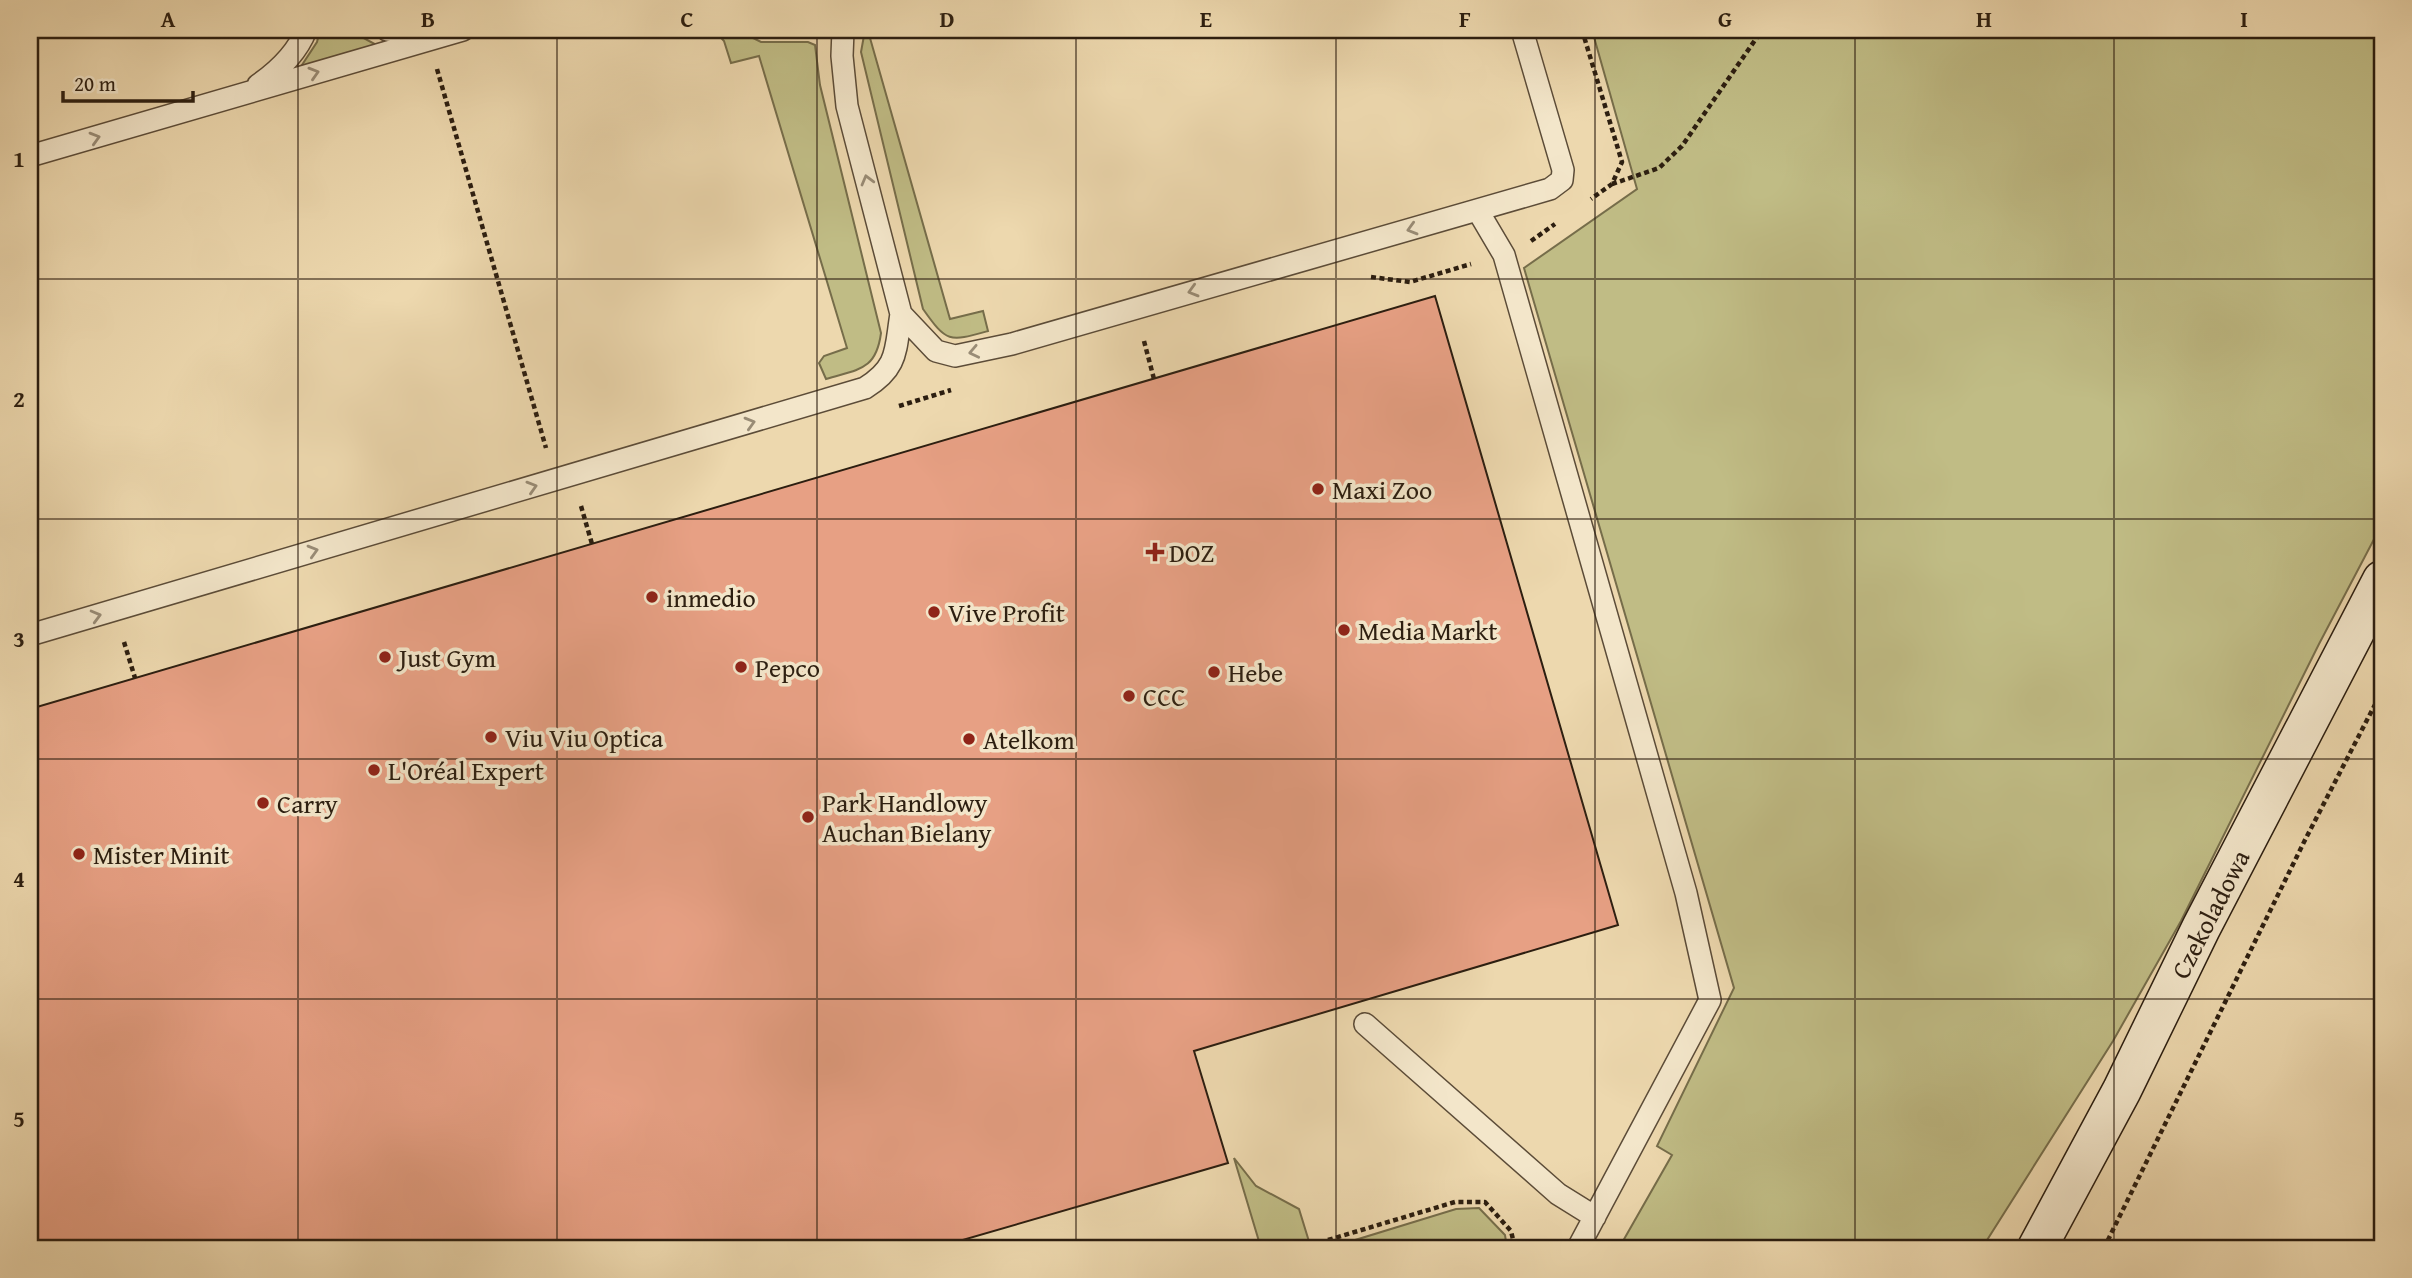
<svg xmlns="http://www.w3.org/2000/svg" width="2412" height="1278" viewBox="0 0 2412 1278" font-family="'Gentium Book Plus',serif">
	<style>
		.green { fill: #c0bc85; stroke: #766d4a; stroke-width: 2 }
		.building { fill: #e7a084; stroke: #2c1e10; stroke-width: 2 }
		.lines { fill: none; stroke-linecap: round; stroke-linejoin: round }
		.service-casing { stroke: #5c4c38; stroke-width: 24 }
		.secondary-casing { stroke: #2c1e10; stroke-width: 41 }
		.path { stroke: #2c1e10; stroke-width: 4.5; stroke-dasharray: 5 3.5; stroke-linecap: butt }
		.service { stroke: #f3e6ca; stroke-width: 21 }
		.secondary { stroke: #f3e6ca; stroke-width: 38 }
		.oneway { stroke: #998c76 }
		.grid { fill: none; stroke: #2c1e10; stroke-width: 2; stroke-opacity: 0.55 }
		.poi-dot { fill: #8f2418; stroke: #f3e6ca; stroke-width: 2.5 }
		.labels { text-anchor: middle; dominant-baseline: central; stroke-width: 7; stroke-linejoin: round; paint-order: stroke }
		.poi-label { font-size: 26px; fill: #2c1e10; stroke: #f3e6ca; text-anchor: start }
		.street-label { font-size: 26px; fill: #2c1e10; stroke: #f3e6ca }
		.neatline { fill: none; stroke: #2c1e10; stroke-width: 2.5 }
		.grid-label { font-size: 23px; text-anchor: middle; font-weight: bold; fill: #2c1e10 }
	</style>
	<rect width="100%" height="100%" fill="#edd8ae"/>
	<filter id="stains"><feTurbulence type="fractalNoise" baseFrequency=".00286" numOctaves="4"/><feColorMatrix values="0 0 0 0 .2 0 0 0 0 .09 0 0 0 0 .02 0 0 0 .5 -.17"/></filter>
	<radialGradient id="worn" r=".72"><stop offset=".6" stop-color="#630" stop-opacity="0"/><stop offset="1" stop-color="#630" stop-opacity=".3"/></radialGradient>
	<path class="green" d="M320,30H349L382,48L298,71L317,42Z
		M714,30H737L761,42H808L815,45L820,85L881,333C876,371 858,369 826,379L819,363L824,356L847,348L759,56L731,63L724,41Z
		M865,30H899L870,38L950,319L983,311L988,331C949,342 947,343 923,309L861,52Z
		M1592,30H2382V524L2319,644L2181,921L2113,1041L1982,1248H1619L1672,1155L1657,1146L1734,988L1524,268L1637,189Z
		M1234,1158L1256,1186L1299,1209L1311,1248H1261Z
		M1479,1208L1505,1235L1507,1248H1355L1352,1241L1456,1209Z"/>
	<path class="building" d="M1435,296L1618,925L1194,1051L1228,1163L935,1248H30V709Z"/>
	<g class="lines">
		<defs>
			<path id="service" d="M387,30L425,36
				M843,30L842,56L847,106L901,314L936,351L955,356L1012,344L1550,189L1562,180L1563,170L1522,30
				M258,85C278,71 297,53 306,30
				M30,156L463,30
				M1478,211L1504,255L1686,893L1710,1000L1578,1248
				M30,635L865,388C899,367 895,350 901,314
				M1365,1024L1558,1194L1595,1217"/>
			<path id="secondary" d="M2037,1248L2122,1090L2201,928L2382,580"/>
		</defs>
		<use href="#service" class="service-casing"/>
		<use href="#secondary" class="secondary-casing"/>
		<path class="path" d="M1582,30L1622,162L1612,184L1591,199
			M437,69L546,448
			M1612,184L1659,168L1682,146L1762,30
			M1531,241L1555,224
			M1371,277L1410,282L1471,264
			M1144,341L1154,379
			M899,406L951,390
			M581,506L592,544
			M124,642L135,678
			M1328,1240L1455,1202H1485L1511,1231L1515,1248
			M2104,1248L2305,840L2382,691"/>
		<use href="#service" class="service"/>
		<use href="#secondary" class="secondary"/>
	</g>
	<defs><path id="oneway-chevron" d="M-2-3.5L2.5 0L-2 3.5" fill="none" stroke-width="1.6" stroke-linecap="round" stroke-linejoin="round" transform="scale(1.75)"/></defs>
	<g class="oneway">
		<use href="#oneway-chevron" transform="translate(314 73) rotate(-17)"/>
		<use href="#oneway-chevron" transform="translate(95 138) rotate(-16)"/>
		<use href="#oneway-chevron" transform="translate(867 180) rotate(-105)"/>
		<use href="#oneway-chevron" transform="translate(1412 229) rotate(164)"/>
		<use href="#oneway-chevron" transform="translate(1193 291) rotate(164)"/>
		<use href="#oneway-chevron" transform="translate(974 352) rotate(168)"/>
		<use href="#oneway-chevron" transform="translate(750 423) rotate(-16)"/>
		<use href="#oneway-chevron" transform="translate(532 487) rotate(-17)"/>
		<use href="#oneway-chevron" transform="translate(313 551) rotate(-16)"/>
		<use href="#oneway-chevron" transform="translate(96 616) rotate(-15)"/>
	</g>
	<path class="grid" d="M298,30V1248M557,30V1248M817,30V1248M1076,30V1248M1336,30V1248M1595,30V1248M1855,30V1248M2114,30V1248M30,279H2382M30,519H2382M30,759H2382M30,999H2382"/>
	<g class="poi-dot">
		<circle cx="1318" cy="489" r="7"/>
		<path d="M1151.5 541.5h7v7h7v7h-7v7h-7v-7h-7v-7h7z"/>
		<circle cx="652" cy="597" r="7"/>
		<circle cx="934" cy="612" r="7"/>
		<circle cx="1344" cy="630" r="7"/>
		<circle cx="385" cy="657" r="7"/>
		<circle cx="741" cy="667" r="7"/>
		<circle cx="1214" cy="672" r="7"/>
		<circle cx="1129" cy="696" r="7"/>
		<circle cx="491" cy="737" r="7"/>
		<circle cx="969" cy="739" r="7"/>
		<circle cx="374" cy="770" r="7"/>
		<circle cx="263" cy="803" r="7"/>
		<circle cx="808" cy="817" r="7"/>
		<circle cx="79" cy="854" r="7"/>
	</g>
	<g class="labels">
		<g class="poi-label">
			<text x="1332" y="489">Maxi Zoo</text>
			<text x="1169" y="552">DOZ</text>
			<text x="666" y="597">inmedio</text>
			<text x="948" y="612">Vive Profit</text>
			<text x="1358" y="630">Media Markt</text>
			<text x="399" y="657">Just Gym</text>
			<text x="755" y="667">Pepco</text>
			<text x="1228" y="672">Hebe</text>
			<text x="1143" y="696">CCC</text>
			<text x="505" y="737">Viu Viu Optica</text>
			<text x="983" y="739">Atelkom</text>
			<text x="388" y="770">L'Oréal Expert</text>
			<text x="822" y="802">Park Handlowy<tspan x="822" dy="30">Auchan Bielany</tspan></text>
			<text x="277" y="803">Carry</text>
			<text x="93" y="854">Mister Minit</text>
		</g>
		<g class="street-label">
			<text transform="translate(2210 914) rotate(-63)">Czekoladowa</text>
		</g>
	</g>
	<rect width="2412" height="1278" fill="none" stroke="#edd8ae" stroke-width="77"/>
	<path d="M63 91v10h130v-10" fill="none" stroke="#2c1e10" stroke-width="3.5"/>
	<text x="74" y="91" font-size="21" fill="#2c1e10" stroke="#f3e6ca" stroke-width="5" paint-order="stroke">20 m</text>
	<rect x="38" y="38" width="2336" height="1202" class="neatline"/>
	<g class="grid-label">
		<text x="168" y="27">A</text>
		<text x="428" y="27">B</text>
		<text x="687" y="27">C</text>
		<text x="947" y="27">D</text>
		<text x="1206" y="27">E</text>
		<text x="1465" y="27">F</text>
		<text x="1725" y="27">G</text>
		<text x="1984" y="27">H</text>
		<text x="2244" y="27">I</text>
		<text x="19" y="167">1</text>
		<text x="19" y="407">2</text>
		<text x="19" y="647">3</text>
		<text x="19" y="887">4</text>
		<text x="19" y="1127">5</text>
	</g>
	<rect width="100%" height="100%" filter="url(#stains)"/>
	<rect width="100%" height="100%" fill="url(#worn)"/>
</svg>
